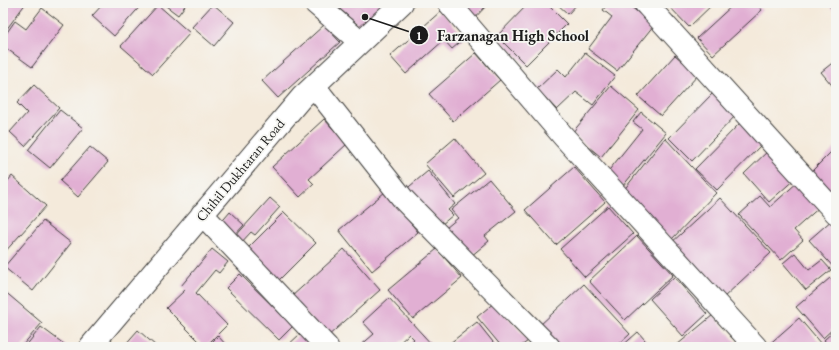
<svg xmlns="http://www.w3.org/2000/svg" width="839" height="350" viewBox="0 0 839 350" font-family="'EB Garamond',serif">
	<style>
		.building { fill: #e1afd3 }
		.lines { fill: none; stroke-linecap: round; stroke-linejoin: round }
		.minor-casing { stroke: #3c3b39; stroke-width: 24 }
		.minor { stroke: #fff; stroke-width: 22 }
		.labels { text-anchor: middle; dominant-baseline: central; stroke-width: 3.5; stroke-linejoin: round; paint-order: stroke }
		.street-label { font-size: 14px; fill: #1c1c1c; stroke: #f6f6f2 }
		.leader { fill: none; stroke: #1c1c1c; stroke-width: 1.5 }
		.callout-dot { fill: #1c1c1c; stroke: #f6f6f2; stroke-width: 1.5 }
		.mark-label { font-size: 12px; text-anchor: middle; font-weight: bold; fill: #fff }
		.callout-label { font-size: 15px; text-anchor: middle; font-weight: bold; fill: #1c1c1c; stroke: #f6f6f2; stroke-width: 3.5; stroke-linejoin: round; paint-order: stroke }
	</style>
	<rect width="100%" height="100%" fill="#f6f6f2"/>
	<filter id="ink" filterUnits="userSpaceOnUse"><feTurbulence type="fractalNoise" baseFrequency=".025" numOctaves="2"/><feDisplacementMap in="SourceGraphic" scale="8" xChannelSelector="R" yChannelSelector="G"/><feConvolveMatrix kernelMatrix="1 2 1 2 8 2 1 2 1" color-interpolation-filters="sRGB"/></filter>
	<filter id="wash" filterUnits="userSpaceOnUse"><feTurbulence type="fractalNoise" baseFrequency=".012" numOctaves="4" result="noise"/><feDisplacementMap in="SourceGraphic" scale="16" xChannelSelector="R" yChannelSelector="G"/><feGaussianBlur stdDeviation="0.9" result="paint"/><feColorMatrix in="noise" values="0 0 0 0 0 0 0 0 0 0 0 0 0 0 0 0 0 1.4 0 .05"/><feComposite in="paint" operator="in"/></filter>
	<g filter="url(#wash)">
		<rect width="100%" height="100%" fill="#f4eadb"/>
		<g id="blocks">
			<path class="building" d="M3,3H26L3,34Z
				M104,3H143L114,36L92,16Z
				M162,3H187L178,15Z
				M333,3H394L366,32Z
				M455,3H483L486,6L472,21Z
				M529,3H546L567,24L526,65L497,36Z
				M556,3H578L568,14Z
				M608,3H626L654,25L617,71L588,49L612,17L603,10Z
				M671,3H714L689,27L668,5Z
				M735,3H756L762,10L713,55L697,38Z
				M827,3H836V13Z
				M213,4L234,22L214,46L192,27Z
				M158,5L190,33L153,74L121,46Z
				M42,8L64,25L32,67L3,46V38L15,21L26,29Z
				M441,11L465,38L452,49L444,40L406,74L390,56Z
				M324,25L340,42L278,98L262,81Z
				M476,53L500,80L453,121L429,94Z
				M585,53L615,76L593,105L576,92L557,110L537,89L558,69L566,77Z
				M675,55L698,75L661,116L638,96Z
				M836,60V90L821,72Z
				M34,85L59,108L25,146L10,132L27,113L17,103Z
				M611,86L639,110L601,157L572,133Z
				M714,92L737,114L692,161L669,138Z
				M60,110L83,128L50,168L28,150Z
				M641,112L666,133L622,187L606,174L642,129L633,122Z
				M324,119L347,144L309,179L314,184L300,197L272,167Z
				M741,122L763,143L717,190L695,169Z
				M455,138L484,173L454,198L425,164Z
				M665,138L716,193L671,240L623,191Z
				M90,147L108,162L78,197L60,181Z
				M836,147V198L810,173Z
				M770,149L797,177L769,202L744,174Z
				M574,167L605,202L556,245L525,210Z
				M428,171L455,204L448,210L453,215L436,229L404,191Z
				M12,176L46,206L3,254V187Z
				M489,179L516,211L485,236L489,241L470,257L446,228L458,218L451,210Z
				M799,181L822,205L794,230L803,240L781,260L739,215L760,196L770,207Z
				M385,192L418,232L372,271L339,230Z
				M270,198L280,207L255,235L251,232L239,245L233,239Z
				M720,198L771,253L722,299L670,244Z
				M608,206L633,234L585,277L560,249Z
				M230,212L244,225L233,237L219,225Z
				M284,212L316,243L277,282L245,251Z
				M833,219L836,223V270L809,240Z
				M43,221L71,243L33,291L4,267Z
				M637,236L673,275L625,320L589,281Z
				M212,249L228,262L219,273L215,270L196,293L227,325L205,347L166,308L185,290L181,286Z
				M344,249L380,290L327,337L291,297Z
				M437,249L462,278L413,319L388,290Z
				M795,253L809,270L822,260L831,270L806,290L783,263Z
				M240,274L293,326L279,340L226,288Z
				M674,277L707,314L683,336L650,299Z
				M830,278L836,286V326L823,338L796,307Z
				M584,284L630,334L616,347H559L539,326Z
				M3,290L42,323L21,347H3Z
				M389,298L434,347H406L414,339L409,334L395,347H359L374,334L363,322Z
				M495,302L528,341L520,347H502L477,317Z
				M713,315L740,347H679L677,345Z
				M799,318L821,344L816,347H766Z
				M477,322L497,347H445Z
				M41,327L68,347H25Z
				M836,329V347H830L824,340Z
				M138,330L157,347H123Z
				M638,332L651,347H621Z
				M300,334L312,347H286Z
				M218,336L228,347H207Z"/>
		</g>
	</g>
	<g filter="url(#ink)">
		<use href="#blocks" fill-opacity="0" stroke="#3c3b39" stroke-width="1"/>
		<g class="lines">
			<defs>
				<path id="minor" d="M315,3L360,42
					M449,3L564,137L756,347
					M645,3L836,213
					M314,86L404,200L549,347
					M202,214L327,347
					M90,347L302,97L402,3"/>
			</defs>
			<use href="#minor" class="minor-casing"/>
			<use href="#minor" class="minor"/>
		</g>
	</g>
	<g class="labels">
		<g class="street-label">
			<text transform="translate(240 170) rotate(-50)">Chihil Dukhtaran Road</text>
		</g>
	</g>
	<path class="leader" d="M365 17L419 35"/>
	<g class="callout-dot">
		<circle cx="365" cy="17" r="4"/>
		<circle cx="419" cy="35" r="10"/>
	</g>
	<g class="mark-label">
		<text x="419" y="40">1</text>
	</g>
	<g class="callout-label">
		<text x="513" y="41">Farzanagan High School</text>
	</g>
	<rect width="839" height="350" fill="none" stroke="#f6f6f2" stroke-width="16"/>
</svg>
